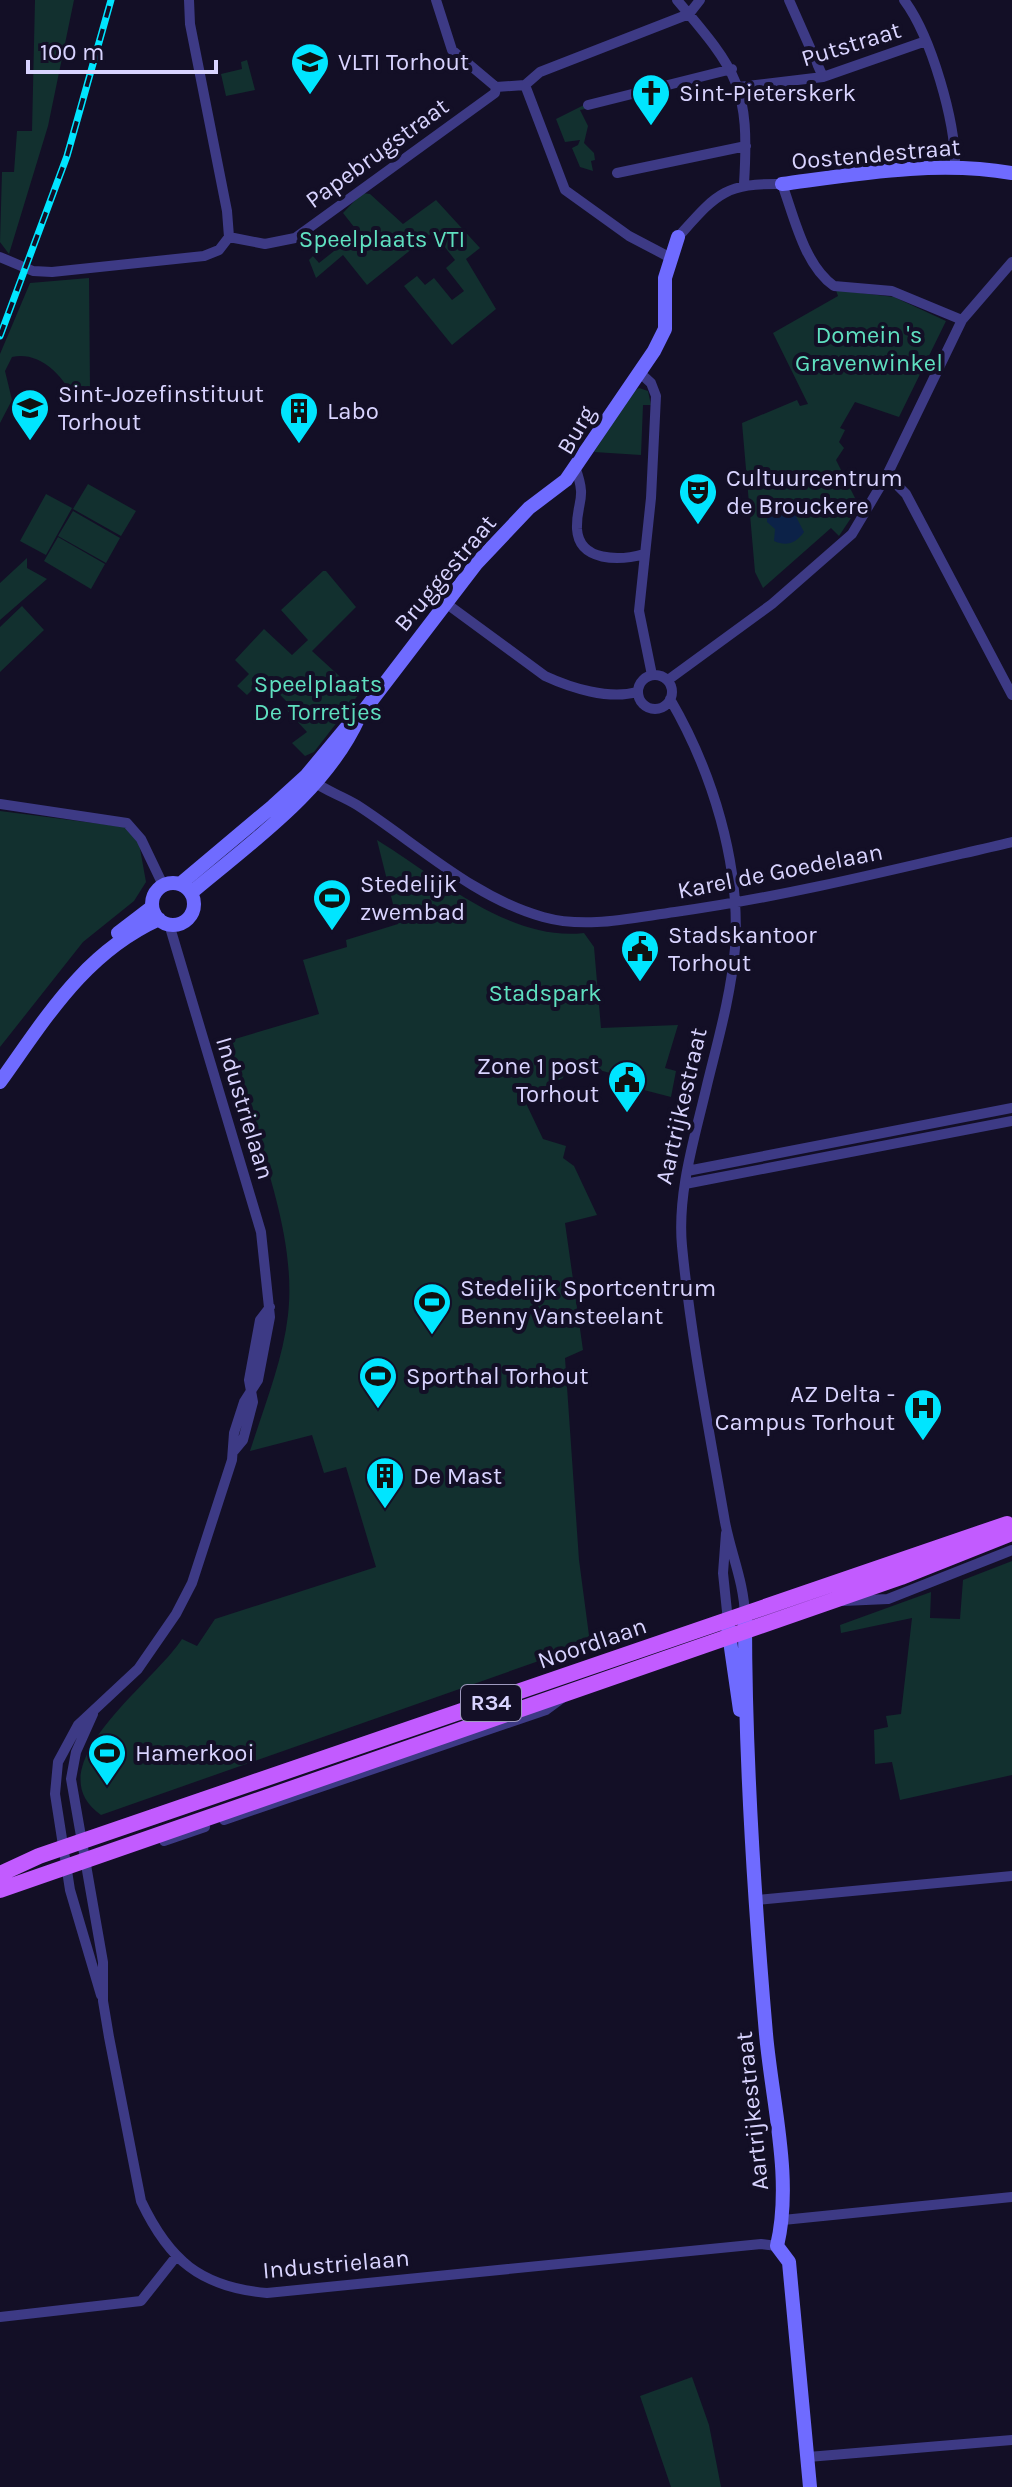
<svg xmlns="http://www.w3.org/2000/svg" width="1012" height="2487" viewBox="0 0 1012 2487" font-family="Karla,sans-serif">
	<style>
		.green { fill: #12302f }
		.water { fill: #0c2248 }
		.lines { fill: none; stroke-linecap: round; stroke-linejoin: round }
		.street { stroke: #3d3a85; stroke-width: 10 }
		.secondary { stroke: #6f6bff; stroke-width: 14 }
		.primary { stroke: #c25bff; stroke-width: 16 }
		.rail-casing { stroke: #00e5ff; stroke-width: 7 }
		.rail { stroke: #130f26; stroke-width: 4; stroke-dasharray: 12; stroke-linecap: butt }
		.labels { text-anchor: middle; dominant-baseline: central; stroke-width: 8; stroke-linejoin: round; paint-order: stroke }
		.shield { fill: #130f26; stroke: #9e99be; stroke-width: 2 }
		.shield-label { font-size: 22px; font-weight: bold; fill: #d9d4ff }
		.street-label { font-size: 24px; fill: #d9d4ff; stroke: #130f26 }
		.poi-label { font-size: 24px; fill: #d9d4ff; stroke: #130f26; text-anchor: start }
		.park-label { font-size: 24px; fill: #5fe0c0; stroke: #130f26 }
	</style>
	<rect width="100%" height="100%" fill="#130f26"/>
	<path class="green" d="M35,0H74L48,126L9,254L0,242L2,172H14L17,131H32Z
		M247,60L255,90L226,96L221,74L242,69L241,62Z
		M586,104L596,107L580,110L588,126L584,143L594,153L595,160L591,161L593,171L580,167L572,148L578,145L580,140L565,142L556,119Z
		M362,193L370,194L403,224L436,200L480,248L466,259L496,309L452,345L404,286L417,276L425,285L434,278L452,300L464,291L446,268L455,260L433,232L367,285L343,255L316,278L309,260L313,256L319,263L358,232L343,213Z
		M89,278L90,390L71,393C60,373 38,351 12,357L5,371L12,400L0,423V354L30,283Z
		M836,290L894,297L946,321L899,417L855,402L840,428L845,430L839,442L844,448L836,460L859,506L839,536L831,528L763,588L755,572L742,423L797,400L800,406L808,404L773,333L838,296Z
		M639,388L648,391L651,405H643L641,455L594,452L632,392Z
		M88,484L136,511L121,536L73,509Z
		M46,494L72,508L46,555L20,541Z
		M73,511L120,538L106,563L58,536Z
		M58,537L105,564L91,589L44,561Z
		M27,558V568L47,579L0,620V583Z
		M323,571H326L356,607L312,651L359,694L314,752L305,756L292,743L307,732L284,707L288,703L264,678L247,695L237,686L249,674L235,660L264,629L292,655L308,640L281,610Z
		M22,606L44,630L0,672V627Z
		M0,811L125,827L139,843L146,882L134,901L83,942L0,1047Z
		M377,840C436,876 509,942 584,933L594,947L601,1028L678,1025L665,1068L676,1071L671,1097L640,1089L642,1082L578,1064L575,1073L565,1071L563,1078L523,1097L543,1139L566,1146L563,1158L574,1166L597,1215L565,1223L583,1350L565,1358L579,1560L590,1643L101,1815C33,1767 154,1683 182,1639L197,1646L215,1619L376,1567L346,1467L324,1473L312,1435L250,1451C264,1407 283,1360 288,1315C298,1228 251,1125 225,1042L319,1014L303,960L347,947L346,940L398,924Z
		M1012,1561V1775L900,1800L892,1762L875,1764L874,1730L888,1727L886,1716L901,1714L912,1618L841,1633L840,1625L931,1592L930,1618L960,1619L963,1580Z
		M692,2377L709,2425L721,2487H671L640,2396Z"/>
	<path class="water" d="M777,503H789L804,532C796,543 787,547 774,541L775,529L767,522L768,508Z"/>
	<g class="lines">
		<path class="street" d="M189,0L190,24L227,211L229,237
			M436,0L452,50L496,87
			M677,0C738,72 750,87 744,184
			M789,0L823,77
			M904,0C931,36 956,122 955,167
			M525,85L565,190L629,236L669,257
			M525,85L540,72L689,14L700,0
			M496,87L525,85
			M739,87L823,77L926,41
			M588,105L732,69
			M617,173L746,146
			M229,237L265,244L295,238L495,93L496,87
			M678,237C716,195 723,183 782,184C794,216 804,265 834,286L892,291L962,320
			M0,257L33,271L52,272L204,256L219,250L229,237
			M639,372L651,383L656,396L651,498L639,611L652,675
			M575,467C588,501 576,501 577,529C579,562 620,561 644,554
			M887,475L906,494L1012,695
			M447,604L545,676C571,688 609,700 637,692
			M638 692a17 17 0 1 1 34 0a17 17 0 1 1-34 0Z
			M668,680L772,604L852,534L887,475L962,320L1012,262
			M670,699C712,771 741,864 735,948C731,995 718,1040 707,1085C695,1137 677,1192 682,1246C691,1338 709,1430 725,1522C731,1554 744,1582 745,1616
			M310,779C325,791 341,795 357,805C416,843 474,898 543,917C586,929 631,918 675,912C789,896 900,868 1012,842
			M0,804L127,823L141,839L163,885
			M687,1171L1012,1108
			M685,1184L1012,1121
			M233,1452L243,1440L253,1402L249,1380L260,1320L270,1307
			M726,1533L723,1573L728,1621
			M843,1601L888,1599L1012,1550
			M93,1714L76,1752L71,1779L103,1962V2001L109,2037L141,2201C169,2260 200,2287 267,2293L761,2244L777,2246
			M224,1820L546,1710L565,1696
			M164,1841L205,1827
			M756,1900L1012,1876
			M101,1995L70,1890L55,1794L58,1762L78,1725L138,1669L176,1614L192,1583L232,1460L234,1433L244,1402L258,1380L270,1317L261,1232L169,924
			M783,2220L1012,2197
			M0,2317L141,2301L175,2258
			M808,2457L1012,2440"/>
		<path class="secondary" d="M782,184C857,174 936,160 1012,173
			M152 904a21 21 0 1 1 42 0a21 21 0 1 1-42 0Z
			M180,884L273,806L306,776L346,728
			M191,893C251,842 325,792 359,717L476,564L529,508L566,480L654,351L665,329V278L678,237
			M118,933L152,907
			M0,1082C46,1018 84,953 159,919
			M745,1620C745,1758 754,1896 766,2034C772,2102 793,2179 777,2246L789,2262L810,2487
			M728,1627L740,1710"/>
		<path class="primary" d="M0,1874L39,1856L1007,1524
			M0,1890L901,1577L1012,1533"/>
		<defs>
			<path id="rail" d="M0,336L67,156L111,0"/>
		</defs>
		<use href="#rail" class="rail-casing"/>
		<use href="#rail" class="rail"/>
	</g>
	<defs>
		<symbol id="school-pin" viewBox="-11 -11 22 30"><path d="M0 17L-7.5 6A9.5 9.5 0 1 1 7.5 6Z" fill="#00e5ff" stroke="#130f26"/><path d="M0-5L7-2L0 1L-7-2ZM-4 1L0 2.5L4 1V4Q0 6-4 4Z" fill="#111"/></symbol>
		<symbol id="church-pin" viewBox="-11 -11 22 30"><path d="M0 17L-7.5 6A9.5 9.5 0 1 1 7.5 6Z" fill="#00e5ff" stroke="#130f26"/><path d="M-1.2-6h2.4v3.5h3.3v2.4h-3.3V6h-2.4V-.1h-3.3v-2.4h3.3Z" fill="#111"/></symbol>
		<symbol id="building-pin" viewBox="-11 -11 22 30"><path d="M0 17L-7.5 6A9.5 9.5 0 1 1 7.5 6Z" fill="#00e5ff" stroke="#130f26"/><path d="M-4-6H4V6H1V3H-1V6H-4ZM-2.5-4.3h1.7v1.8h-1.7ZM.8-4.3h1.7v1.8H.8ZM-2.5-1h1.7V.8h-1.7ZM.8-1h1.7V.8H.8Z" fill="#111"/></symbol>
		<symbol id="theatre-pin" viewBox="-11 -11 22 30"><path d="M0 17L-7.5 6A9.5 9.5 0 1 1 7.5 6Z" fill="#00e5ff" stroke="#130f26"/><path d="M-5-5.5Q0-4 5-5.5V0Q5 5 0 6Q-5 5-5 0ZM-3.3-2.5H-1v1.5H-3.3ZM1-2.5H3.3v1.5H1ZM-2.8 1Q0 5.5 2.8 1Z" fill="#111"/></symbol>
		<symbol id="stadium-pin" viewBox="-11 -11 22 30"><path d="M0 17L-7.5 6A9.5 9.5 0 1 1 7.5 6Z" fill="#00e5ff" stroke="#130f26"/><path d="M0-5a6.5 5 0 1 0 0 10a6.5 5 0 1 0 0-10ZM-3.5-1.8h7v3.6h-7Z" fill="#111"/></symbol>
		<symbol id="civic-pin" viewBox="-11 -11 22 30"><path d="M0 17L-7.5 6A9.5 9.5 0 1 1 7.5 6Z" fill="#00e5ff" stroke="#130f26"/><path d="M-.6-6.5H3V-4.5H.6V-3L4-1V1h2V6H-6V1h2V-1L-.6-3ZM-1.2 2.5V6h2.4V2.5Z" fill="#111"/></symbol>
		<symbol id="hospital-pin" viewBox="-11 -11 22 30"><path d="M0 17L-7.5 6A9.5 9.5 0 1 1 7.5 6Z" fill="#00e5ff" stroke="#130f26"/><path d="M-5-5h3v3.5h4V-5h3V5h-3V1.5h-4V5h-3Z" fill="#111"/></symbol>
	</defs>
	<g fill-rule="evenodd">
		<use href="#school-pin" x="288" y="40" width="44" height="60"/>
		<use href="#church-pin" x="629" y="71" width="44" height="60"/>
		<use href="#school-pin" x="8" y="386" width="44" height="60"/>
		<use href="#building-pin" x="277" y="389" width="44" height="60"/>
		<use href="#theatre-pin" x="676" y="470" width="44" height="60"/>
		<use href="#stadium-pin" x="310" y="876" width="44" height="60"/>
		<use href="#civic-pin" x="618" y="927" width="44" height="60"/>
		<use href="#civic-pin" x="605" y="1058" width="44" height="60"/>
		<use href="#stadium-pin" x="410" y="1280" width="44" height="60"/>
		<use href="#stadium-pin" x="356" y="1354" width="44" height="60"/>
		<use href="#hospital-pin" x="901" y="1386" width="44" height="60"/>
		<use href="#building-pin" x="363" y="1454" width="44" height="60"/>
		<use href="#stadium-pin" x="85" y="1731" width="44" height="60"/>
	</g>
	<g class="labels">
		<rect class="shield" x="461" y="1685" width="60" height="36" rx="6"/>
		<g class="shield-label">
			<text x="491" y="1703">R34</text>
		</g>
		<g class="street-label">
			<text transform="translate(851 44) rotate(-17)">Putstraat</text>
			<text transform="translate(377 153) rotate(-36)">Papebrugstraat</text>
			<text transform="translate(876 154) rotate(-5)">Oostendestraat</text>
			<text transform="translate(576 430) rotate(-60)">Burg</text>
			<text transform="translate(445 573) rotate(-50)">Bruggestraat</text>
			<text transform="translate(780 871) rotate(-11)">Karel de Goedelaan</text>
			<text transform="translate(681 1106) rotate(-77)">Aartrijkestraat</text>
			<text transform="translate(245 1108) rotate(73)">Industrielaan</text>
			<text transform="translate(592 1643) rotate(-19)">Noordlaan</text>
			<text transform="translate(752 2111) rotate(-96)">Aartrijkestraat</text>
			<text transform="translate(336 2264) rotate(-5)">Industrielaan</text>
		</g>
		<g class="poi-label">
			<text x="338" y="62">VLTI Torhout</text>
			<text x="679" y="93">Sint-Pieterskerk</text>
			<text x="58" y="394">Sint-Jozefinstituut<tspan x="58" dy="28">Torhout</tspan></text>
			<text x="327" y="411">Labo</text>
			<text x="726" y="478">Cultuurcentrum<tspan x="726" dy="28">de Brouckere</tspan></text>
			<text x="360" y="884">Stedelijk<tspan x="360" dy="28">zwembad</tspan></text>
			<text x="668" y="935">Stadskantoor<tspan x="668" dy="28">Torhout</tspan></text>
			<text x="599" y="1066" text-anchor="end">Zone 1 post<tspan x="599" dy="28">Torhout</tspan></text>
			<text x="460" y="1288">Stedelijk Sportcentrum<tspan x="460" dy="28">Benny Vansteelant</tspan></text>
			<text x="406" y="1376">Sporthal Torhout</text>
			<text x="895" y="1394" text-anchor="end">AZ Delta -<tspan x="895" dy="28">Campus Torhout</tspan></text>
			<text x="413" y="1476">De Mast</text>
			<text x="135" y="1753">Hamerkooi</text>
		</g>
		<g class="park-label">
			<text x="382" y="239">Speelplaats VTI</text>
			<text x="869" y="335">Domein 's<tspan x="869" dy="28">Gravenwinkel</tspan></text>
			<text x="318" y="684">Speelplaats<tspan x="318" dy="28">De Torretjes</tspan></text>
			<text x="545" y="993">Stadspark</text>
		</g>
	</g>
	<path d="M28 60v12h188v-12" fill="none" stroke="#d9d4ff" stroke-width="4"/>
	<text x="40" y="60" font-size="24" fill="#d9d4ff" stroke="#130f26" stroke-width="6" paint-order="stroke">100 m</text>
</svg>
